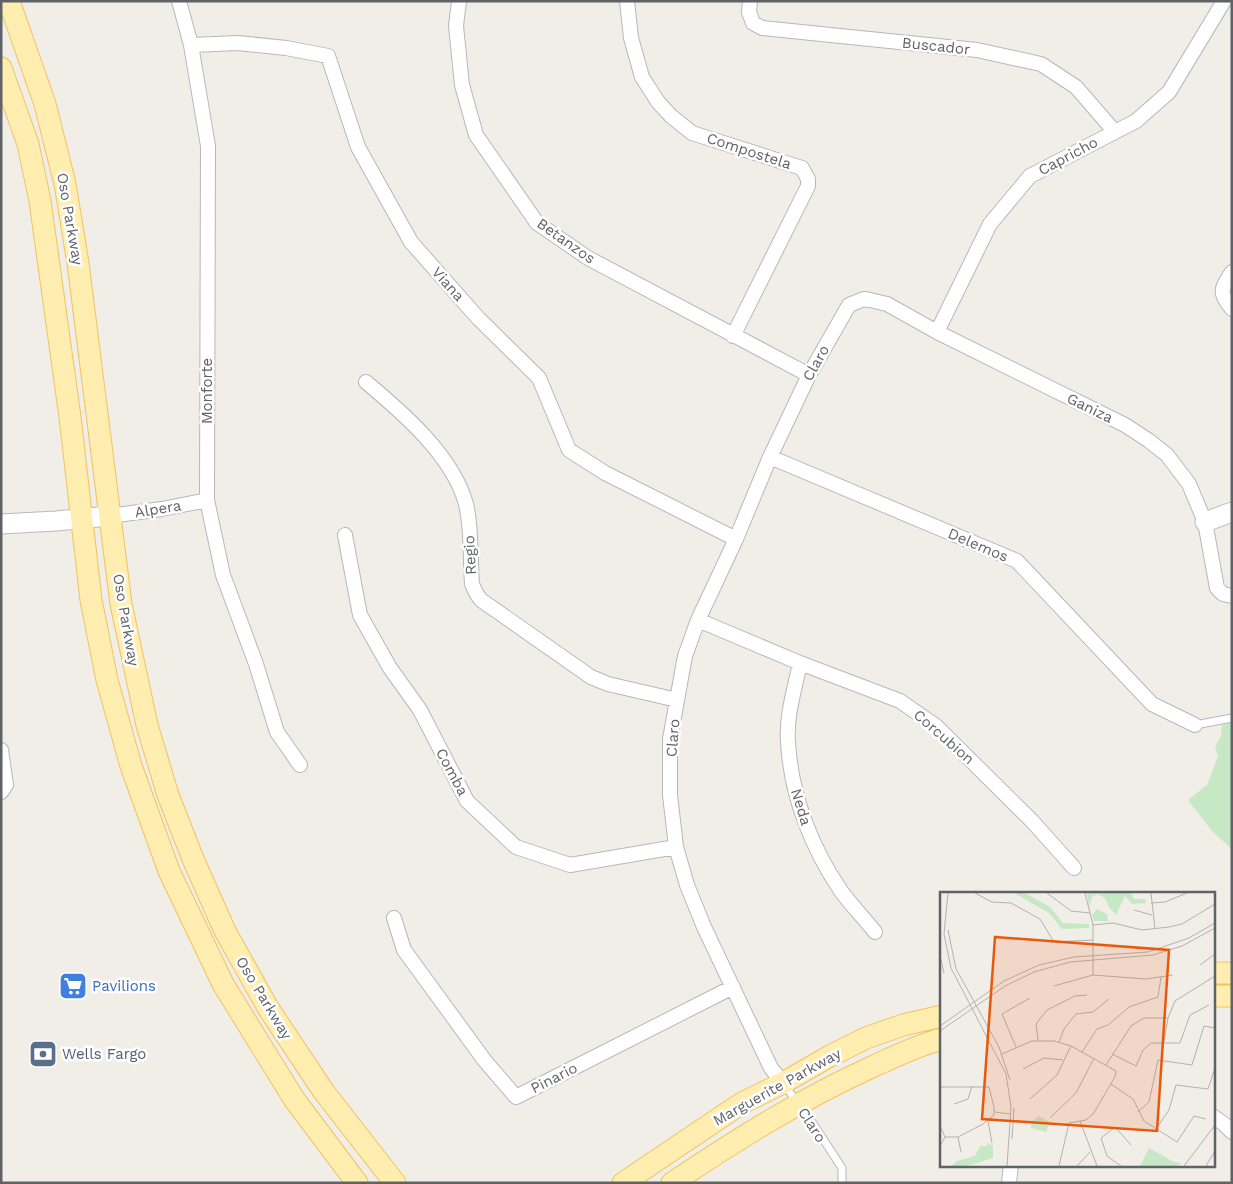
<svg xmlns="http://www.w3.org/2000/svg" width="1233" height="1184" viewBox="0 0 1233 1184" font-family="'Work Sans',sans-serif">
	<style>
		.green { fill: #c6e8c5 }
		.lines { fill: none; stroke-linecap: round; stroke-linejoin: round }
		.lane-casing { stroke: #b5b8bc; stroke-width: 9 }
		.street-casing { stroke: #b5b8bc; stroke-width: 16 }
		.secondary-casing { stroke: #b6babf; stroke-width: 21 }
		.primary-casing { stroke: #f2c25f; stroke-width: 23 }
		.lane { stroke: #fff; stroke-width: 7 }
		.street { stroke: #fff; stroke-width: 14 }
		.secondary { stroke: #fff; stroke-width: 19 }
		.primary { stroke: #ffeeaf; stroke-width: 21 }
		.labels { text-anchor: middle; dominant-baseline: central; stroke-width: 5; stroke-linejoin: round; paint-order: stroke }
		.street-label { font-size: 15px; fill: #5f6368; stroke: #fff }
		.shop-label { font-size: 15px; fill: #366cbe; stroke: #fff; text-anchor: start }
		.service-label { font-size: 15px; fill: #4e5e75; stroke: #fff; text-anchor: start }
		.inset-road { fill: none; stroke: #b3b2b1; stroke-width: 1 }
		.view { fill: #e8590c; fill-opacity: 0.15; stroke: #e8590c; stroke-width: 2.5 }
		.inset-edge { fill: none; stroke: #5f6368; stroke-width: 2.5 }
	</style>
	<rect width="100%" height="100%" fill="#f1eee8"/>
	<path class="green" d="M1232,722V849L1212,831L1188,800L1207,785L1218,756L1215,747L1221,736L1222,725Z"/>
	<g class="lines">
		<defs>
			<path id="lane" d="M1195,725L1232,718
				M785,1086L810,1119L842,1168V1183"/>
			<path id="street" d="M179,1L191,45L208,146L207,500L223,575L256,664L277,732L300,765
				M459,1L456,26L462,85L476,135L537,223L588,258L809,375
				M627,1L631,38L642,77L658,102L671,116L692,133L802,168L808,179V186L733,336
				M750,1L749,12L753,23L762,28L977,50L1041,64L1076,87L1115,132
				M191,45L238,43L286,48L328,56L358,147L411,242L478,318L539,378L569,450L605,473L736,539
				M1232,272C1221,289 1218,292 1232,309
				M937,332L990,224L1030,176L1136,121L1169,92L1224,1
				M366,382C403,413 453,456 466,504C472,529 470,558 472,584L476,593L481,600L591,677L608,684L677,700
				M770,457L1017,561L1152,704L1195,725
				M109,516L162,509L207,500
				M345,535L360,615L390,668L420,710L467,801L516,847L570,865L676,847
				M698,620L800,663L900,701L936,726L1032,821L1074,868
				M800,663C795,688 786,715 788,742C791,795 811,847 841,891C851,905 864,918 875,932
				M1,750L6,785L1,792
				M394,918L404,950L485,1061L516,1097L733,987
				M783,1083L771,1068L704,927L687,885L676,847L670,795V739L685,656L698,620L736,539L770,457L809,375L849,305L864,299L870,300L887,304L937,332L1125,425L1148,440L1167,455L1189,484L1205,522L1217,588L1223,594L1232,596
				M1214,1117L1224,1124L1232,1132
				M1009,1183L1011,1165"/>
			<path id="secondary" d="M1205,522L1232,512
				M1,524L56,521L109,516"/>
			<path id="primary" d="M9,1L45,104L65,184L78,263L121,604L147,725L168,795L193,859L225,931L268,1008L324,1092L395,1183
				M1,68L28,144L40,201L70,417L91,600L107,680L131,766L169,871L223,984L294,1099L357,1183
				M1214,973H1232
				M1214,996H1232
				M623,1183L742,1103L783,1083L830,1056L866,1038L903,1025L942,1016
				M672,1183C736,1140 803,1098 874,1066C896,1056 918,1045 942,1039"/>
		</defs>
		<use href="#lane" class="lane-casing"/>
		<use href="#street" class="street-casing"/>
		<use href="#secondary" class="secondary-casing"/>
		<use href="#primary" class="primary-casing"/>
		<use href="#lane" class="lane"/>
		<use href="#street" class="street"/>
		<use href="#secondary" class="secondary"/>
		<use href="#primary" class="primary"/>
	</g>
	<defs>
		<symbol id="supermarket-square" viewBox="-11 -11 22 22"><rect x="-9" y="-9" width="18" height="18" rx="4" fill="#3f7fe0" stroke="#fff"/><path d="M-6-5.5h2.5l.6 2H6L4.5 2H-2.5L-4.4-4H-6ZM-1.5 3.2a1.3 1.3 0 1 0 .1 0ZM3 3.2a1.3 1.3 0 1 0 .1 0Z" fill="#fff"/></symbol>
		<symbol id="bank-square" viewBox="-11 -11 22 22"><rect x="-9" y="-9" width="18" height="18" rx="4" fill="#5c6f8a" stroke="#fff"/><path d="M-6-4H6V4H-6ZM0-2.3a2.3 2.3 0 1 0 0 4.6a2.3 2.3 0 1 0 0-4.6Z" fill="#fff"/></symbol>
	</defs>
	<g fill-rule="evenodd">
		<use href="#supermarket-square" x="57" y="970" width="32" height="32"/>
		<use href="#bank-square" x="27" y="1038" width="32" height="32"/>
	</g>
	<g class="labels">
		<g class="street-label">
			<text transform="translate(936 46) rotate(6)">Buscador</text>
			<text transform="translate(749 151) rotate(18)">Compostela</text>
			<text transform="translate(1068 156) rotate(-28)">Capricho</text>
			<text transform="translate(70 219) rotate(80)">Oso Parkway</text>
			<text transform="translate(566 241) rotate(35)">Betanzos</text>
			<text transform="translate(448 284) rotate(48)">Viana</text>
			<text transform="translate(816 363) rotate(-61)">Claro</text>
			<text transform="translate(207 391) rotate(-90)">Monforte</text>
			<text transform="translate(1090 408) rotate(26)">Ganiza</text>
			<text transform="translate(158 509) rotate(-9)">Alpera</text>
			<text transform="translate(978 545) rotate(23)">Delemos</text>
			<text transform="translate(470 555) rotate(-93)">Regio</text>
			<text transform="translate(126 620) rotate(80)">Oso Parkway</text>
			<text transform="translate(944 737) rotate(41)">Corcubion</text>
			<text transform="translate(673 738) rotate(-85)">Claro</text>
			<text transform="translate(452 772) rotate(62)">Comba</text>
			<text transform="translate(801 807) rotate(73)">Neda</text>
			<text transform="translate(264 998) rotate(59)">Oso Parkway</text>
			<text transform="translate(554 1078) rotate(-27)">Pinario</text>
			<text transform="translate(777 1087) rotate(-29)">Marguerite Parkway</text>
			<text transform="translate(812 1125) rotate(57)">Claro</text>
		</g>
		<g class="shop-label">
			<text x="92" y="986">Pavilions</text>
		</g>
		<g class="service-label">
			<text x="62" y="1054">Wells Fargo</text>
		</g>
	</g>
	<g transform="translate(940 892)">
		<rect width="275" height="275" fill="#f1eee8"/>
		<path d="M74,1H85L110,15L123,31L149,32V36L122,37L109,21ZM147,1H191L194,7H205L206,11L192,12L185,4L176,23L169,15L165,6L157,2L152,5L149,15ZM156,17L167,22L168,29H154L152,21L154,22ZM99,224L110,230L106,240L91,236V230ZM48,251L53,254V266L27,274H11L17,269L35,264L40,254H47ZM209,256L234,270L242,271L237,274H200Z" fill="#c6e8c5"/>
		<path class="inset-road" d="M8,1L4,42L11,76L66,182L71,215L67,274M35,1L52,10L71,11L100,27L114,50L153,48M107,1L131,19L150,21M145,1L153,33V83M211,1L215,37M211,11L225,10L247,1M194,18L212,23M153,33L173,31L202,38L229,35L242,32L275,12M8,38L16,77L59,155L70,188M0,64L4,81M260,73L275,62M114,94L153,83L206,87L233,83M0,134L64,89L99,73L134,65L208,60L249,46L275,31M0,139L65,94L94,80L130,70L213,63L242,54L275,36M98,148L96,132L107,118L135,104L147,103M119,150L124,137L136,122L153,120L169,107M224,150L228,126L235,109L275,84M76,155L62,122L90,106M142,160L157,137L168,133L189,115L218,105L221,85M62,162L92,149H114L131,154L176,179L175,185L153,222L146,228L129,231L119,274M172,162L196,174L203,158L211,151H240L250,123L269,113M166,173L191,134L204,126H228M83,177L104,166L123,168M171,192L193,207L204,229L237,250L254,224L266,227M0,195H49L54,215V223L43,232L18,245H5M90,207L117,183L131,154M14,212L28,207L32,194M55,220L70,222M198,220L209,210L218,168L252,173L264,134L275,136M110,226L136,201L154,166M48,229L52,251M140,229L157,274M0,234L5,245L0,254M216,237L229,218L236,193L268,197L275,176M18,245L21,260M72,247L74,216M137,274L150,260M181,274L167,264L161,246L175,235L191,253M244,274L275,233M266,274L275,259"/>
		<path class="view" d="M55,45L229,58L217,239L42,227Z"/>
		<rect width="275" height="275" class="inset-edge"/>
	</g>
	<rect width="1233" height="1184" fill="none" stroke="#5f6368" stroke-width="5"/>
</svg>
